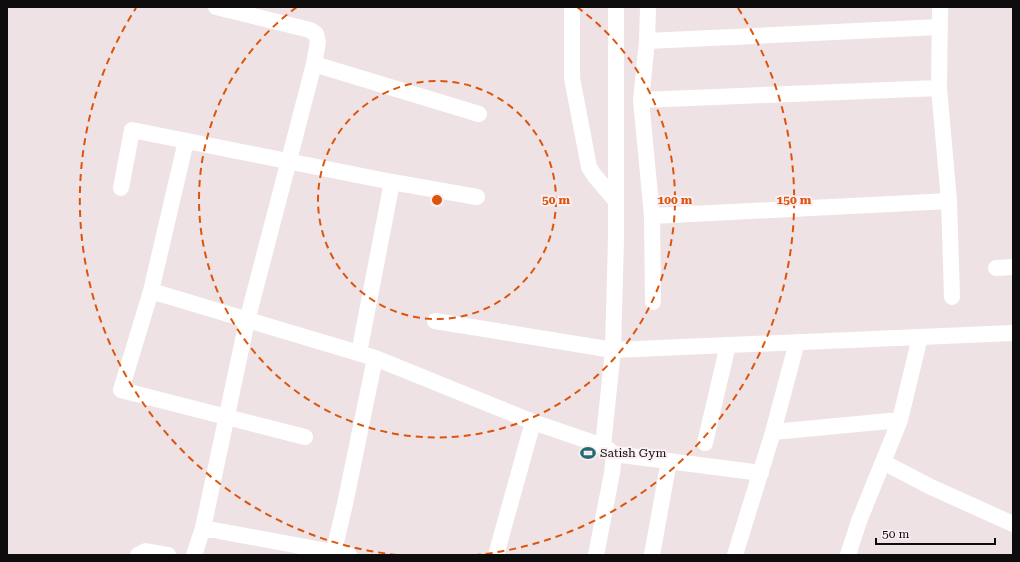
<svg xmlns="http://www.w3.org/2000/svg" width="1020" height="562" viewBox="0 0 1020 562" font-family="'Roboto Serif',serif">
	<style>
		.lines { fill: none; stroke-linecap: round; stroke-linejoin: round }
		.minor { stroke: #fff; stroke-width: 16 }
		.ring { fill: none; stroke: #dd550c; stroke-width: 2; stroke-dasharray: 7 5 }
		.labels { text-anchor: middle; dominant-baseline: central; stroke-width: 4; stroke-linejoin: round; paint-order: stroke }
		.poi-label { font-size: 12px; fill: #0f0c0d; stroke: #fbeff3; text-anchor: start }
		.centre { fill: #dd550c; stroke: #fbeff3; stroke-width: 2 }
		.ring-label { font-size: 12px; text-anchor: middle; font-weight: bold; fill: #dd550c; stroke: #fbeff3; stroke-width: 4; stroke-linejoin: round; paint-order: stroke }
	</style>
	<rect width="100%" height="100%" fill="#eee2e5"/>
	<g class="lines">
		<path class="minor" d="M572,7V78L589,167L594,175L616,201
			M616,7V238L613,350L1013,333
			M648,7L647,41L641,100L652,216L653,302
			M940,7L939,88L949,201L952,297
			M647,41L940,27
			M314,64L479,114
			M641,100L939,88
			M186,141L151,291L121,390L305,437
			M121,188L132,130L392,182
			M652,216L949,201
			M996,268L1013,267
			M151,291L375,358L533,422L603,446L613,350L435,321
			M359,353L392,182L477,197
			M773,432L900,420
			M705,443L728,345
			M614,454L761,473
			M883,462L931,487L1013,524
			M203,528L349,555
			M138,555L146,551L168,555
			M194,555L203,528L247,321L314,64L318,42L316,34L310,30L216,7
			M333,555L345,504L375,358
			M496,555L533,422
			M596,555L612,473L614,454L606,448
			M652,555L669,461
			M735,555L773,432L797,342
			M848,555L859,521L900,420L920,337"/>
	</g>
	<g class="ring">
		<circle cx="437" cy="200" r="119"/>
		<path d="M577 7A238 238 0 1 1 297 7"/>
		<path d="M397 555A357 357 0 0 1 136 8M738 8A357 357 0 0 1 477 555"/>
	</g>
	<defs>
		<symbol id="stadium-bare" viewBox="-9 -9 18 18"><path d="M0-5a6.5 5 0 1 0 0 10a6.5 5 0 1 0 0-10ZM-3.5-1.8h7v3.6h-7Z" fill="#226d73" stroke="#fbeff3" stroke-width="2.5" paint-order="stroke"/></symbol>
	</defs>
	<g fill-rule="evenodd">
		<use href="#stadium-bare" x="577" y="442" width="22" height="22"/>
	</g>
	<g class="labels">
		<g class="poi-label">
			<text x="600" y="453">Satish Gym</text>
		</g>
	</g>
	<circle cx="437" cy="200" r="6" class="centre"/>
	<g class="ring-label">
		<text x="556" y="204">50 m</text>
		<text x="675" y="204">100 m</text>
		<text x="794" y="204">150 m</text>
	</g>
	<rect width="1020" height="562" fill="none" stroke="#0f0c0d" stroke-width="16"/>
	<path d="M876 538v6h119v-6" fill="none" stroke="#0f0c0d" stroke-width="2"/>
	<text x="882" y="538" font-size="12" fill="#0f0c0d" stroke="#fbeff3" stroke-width="3" paint-order="stroke">50 m</text>
</svg>
